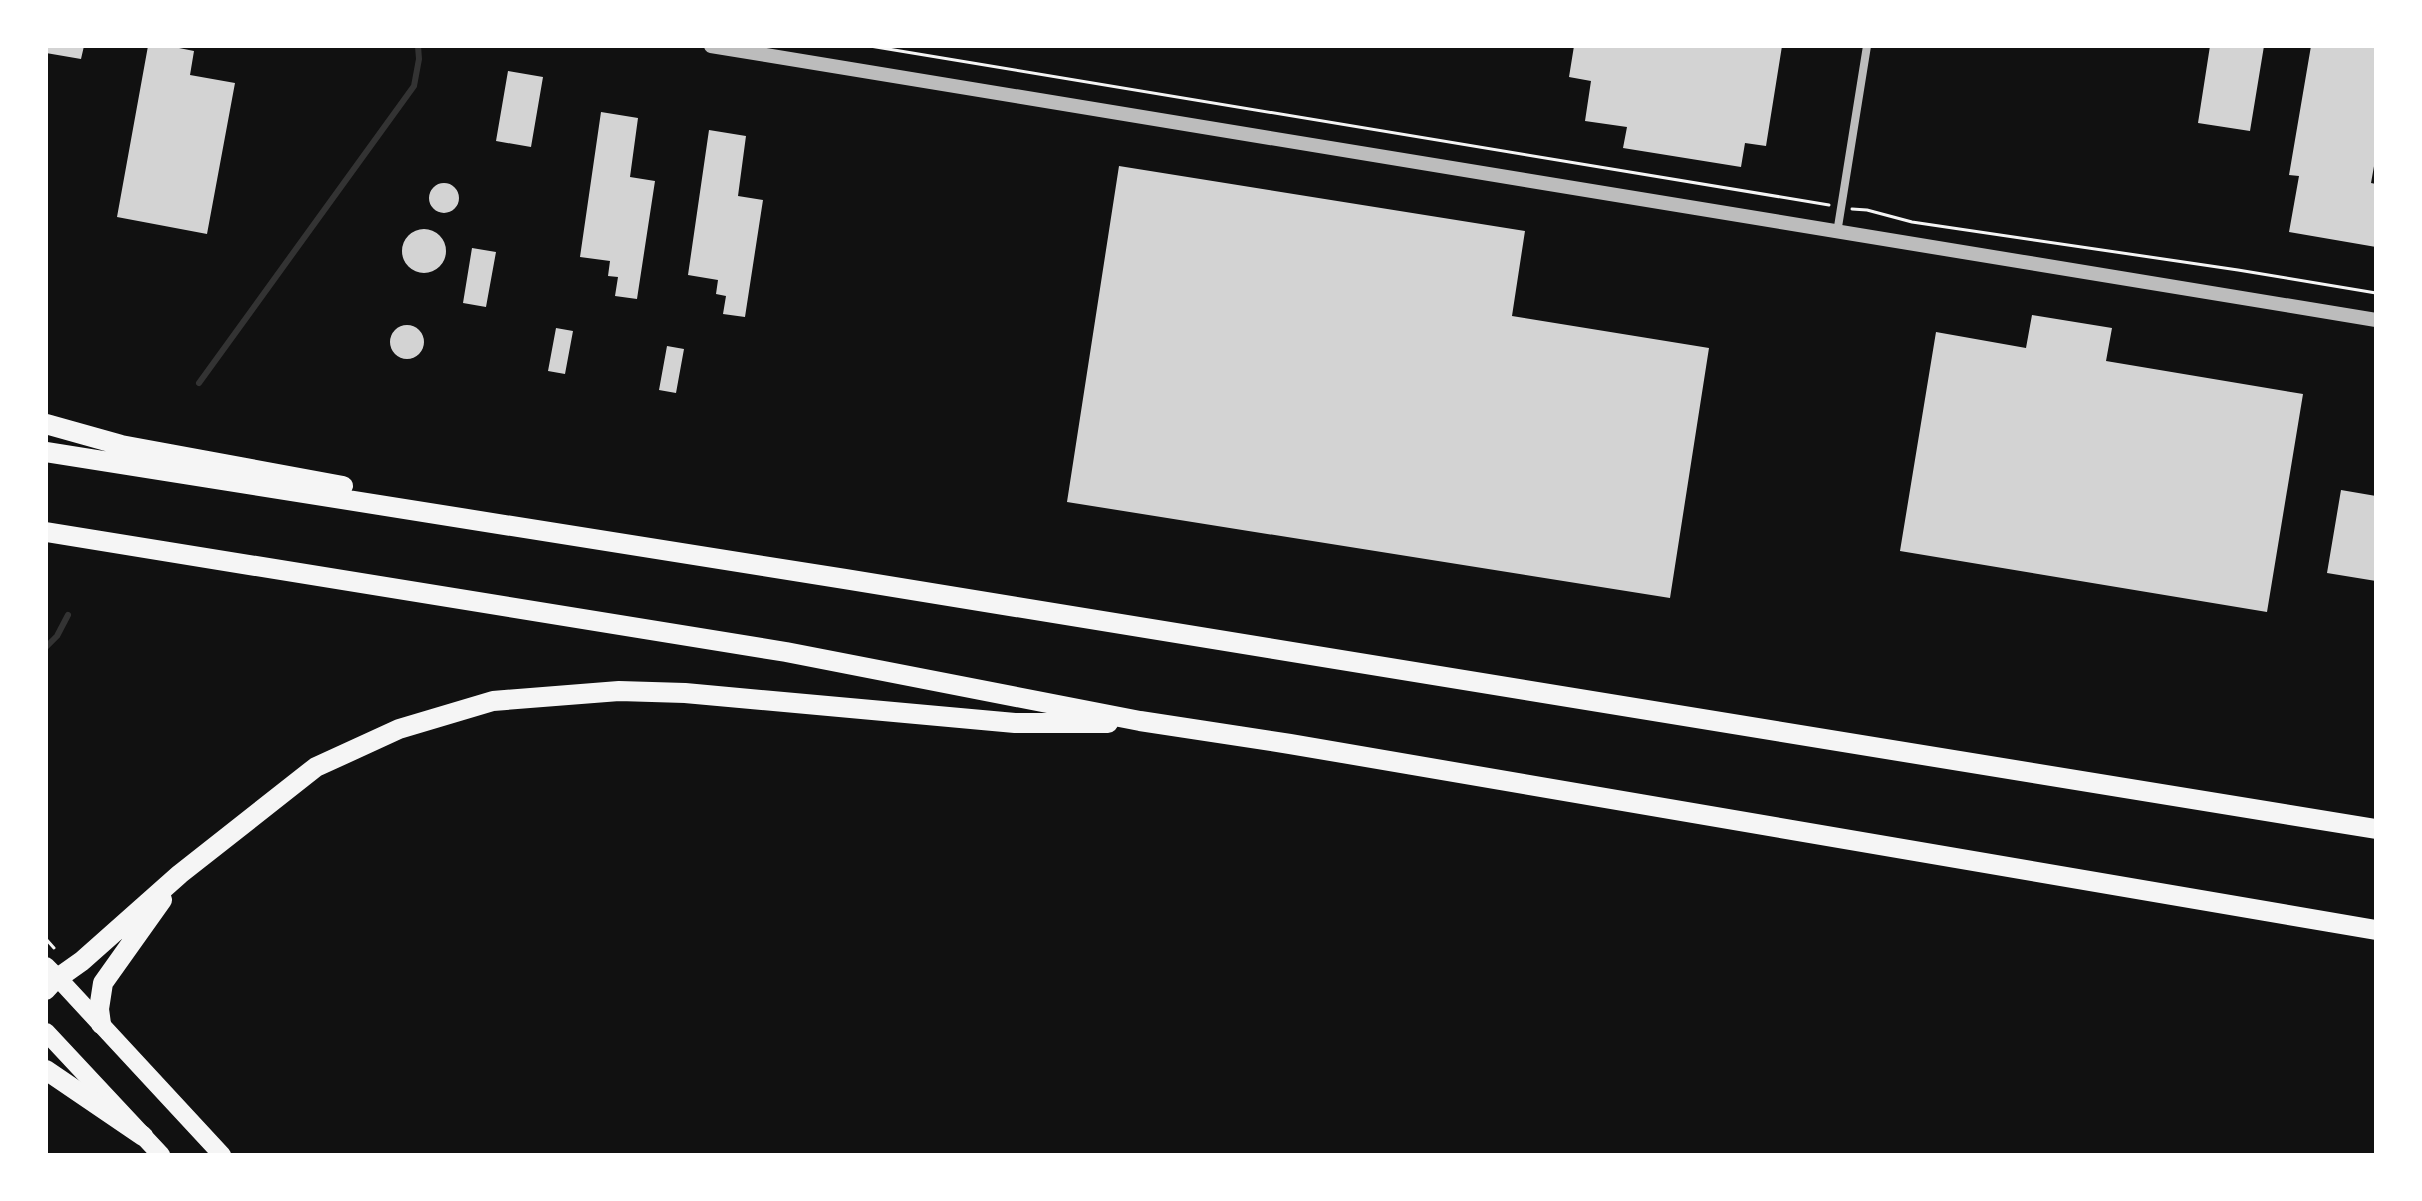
<svg xmlns="http://www.w3.org/2000/svg" width="2422" height="1201" viewBox="0 0 2422 1201" font-family="Commissioner,sans-serif">
	<style>
		.lines { fill: none; stroke-linecap: round; stroke-linejoin: round }
		.stream { stroke: #333; stroke-width: 6 }
		.building { fill: #d3d3d3 }
		.path { stroke: #f5f5f5; stroke-width: 3 }
		.minor { stroke: #bcbcbc; stroke-width: 8 }
		.tertiary { stroke: #bcbcbc; stroke-width: 14 }
		.primary { stroke: #f5f5f5; stroke-width: 18 }
		.trunk { stroke: #f5f5f5; stroke-width: 18 }
		.motorway { stroke: #f5f5f5; stroke-width: 20 }
	</style>
	<rect width="100%" height="100%" fill="#111"/>
	<g class="lines">
		<path class="stream" d="M199,383L414,86L419,59L418,46
			M46,647L57,636L68,615"/>
	</g>
	<path class="building" d="M46,46H84L81,59L46,53Z
		M148,46H169L194,51L190,75L235,83L207,234L117,217Z
		M1574,46H1782L1766,146L1745,143L1741,167L1623,148L1627,127L1585,121L1591,81L1569,77Z
		M2210,46H2264L2250,131L2198,123Z
		M2311,46H2376V155L2371,183L2376,184V247L2289,232L2299,176L2289,175Z
		M508,71L543,77L531,147L496,141Z
		M601,112L638,118L630,177L655,181L637,299L615,296L618,277L608,276L610,261L580,257Z
		M709,130L746,136L738,196L763,200L745,317L723,314L726,296L716,294L718,280L688,275Z
		M1119,166L1525,231L1512,316L1709,348L1670,598L1067,502Z
		M429 198a15 15 0 1 1 30 0a15 15 0 1 1-30 0Z
		M402 251a22 22 0 1 1 44 0a22 22 0 1 1-44 0Z
		M472,248L496,252L486,307L463,303Z
		M2032,315L2112,328L2106,361L2303,394L2267,612L1900,551L1936,332L2026,348Z
		M390 342a17 17 0 1 1 34 0a17 17 0 1 1-34 0Z
		M556,328L573,331L565,374L548,371Z
		M667,346L684,349L676,393L659,390Z
		M2341,490L2376,496V581L2327,573Z"/>
	<g class="lines">
		<path class="path" d="M870,46L1829,205
			M1852,209L1867,210L1912,222L2238,270L2376,293
			M46,939L54,948"/>
		<path class="minor" d="M1837,233L1867,46"/>
		<path class="tertiary" d="M711,46L2376,320"/>
		<path class="primary" d="M58,978L222,1155
			M46,1032L161,1155"/>
		<path class="trunk" d="M46,966L58,978L46,991"/>
		<path class="motorway" d="M46,424L121,445L343,486
			M46,452L845,579L2376,829
			M46,532L786,652L1140,721L1290,744L2376,930
			M58,978L82,961L180,874L316,767L399,729L493,701L619,691L685,693L1015,723H1108
			M101,1024L99,1009L103,983L162,900
			M46,1070L143,1136"/>
	</g>
	<rect width="2422" height="1201" fill="none" stroke="#ffffff" stroke-width="96"/>
</svg>
